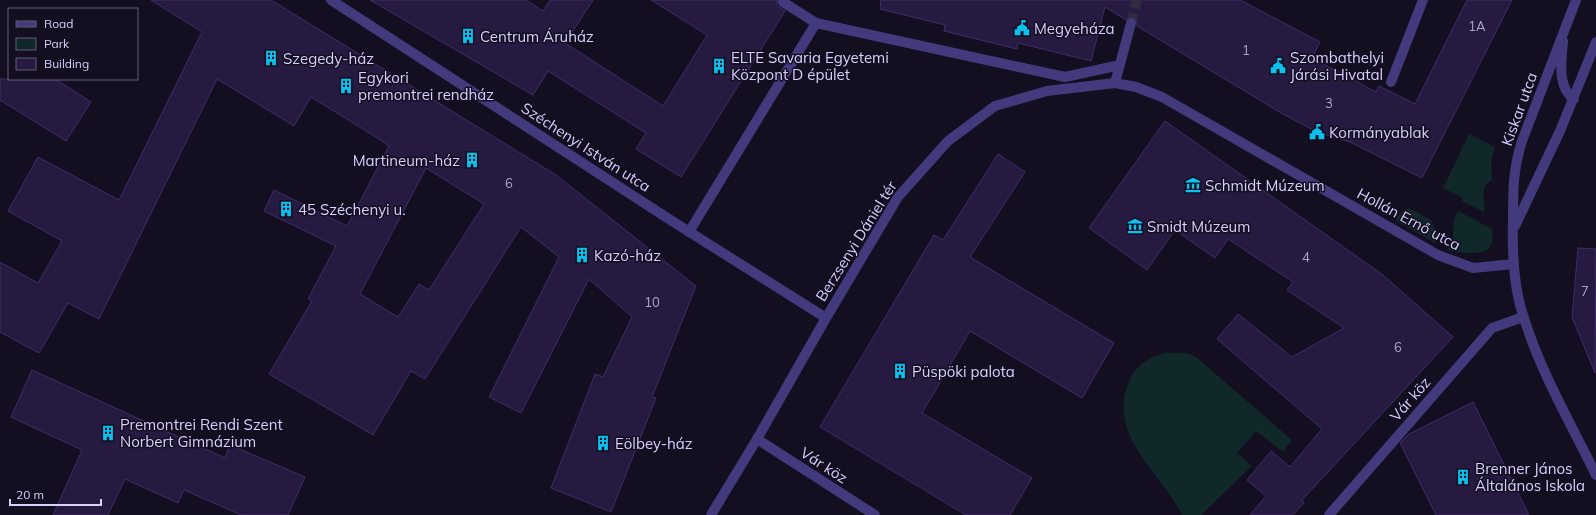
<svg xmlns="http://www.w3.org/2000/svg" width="1596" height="515" viewBox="0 0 1596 515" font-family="Mulish,sans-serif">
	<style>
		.green { fill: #11282a }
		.building { fill: #261a40; stroke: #402d6b; fill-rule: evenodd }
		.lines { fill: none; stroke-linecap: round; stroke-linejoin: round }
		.minor-tunnel { stroke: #312b41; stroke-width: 10; stroke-dasharray: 10 5; stroke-linecap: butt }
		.service { stroke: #433a7d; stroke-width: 10 }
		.pedestrian { stroke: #433a7d; stroke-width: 10 }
		.minor { stroke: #433a7d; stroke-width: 10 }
		.tertiary { stroke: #433a7d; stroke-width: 10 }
		.labels { text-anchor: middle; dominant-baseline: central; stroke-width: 3; stroke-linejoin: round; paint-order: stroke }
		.number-label { font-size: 13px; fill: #aca2ce }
		.poi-label { font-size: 15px; fill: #d8cffd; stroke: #130e20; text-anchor: start }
		.street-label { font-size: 15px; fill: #d8cffd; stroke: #130e20 }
	</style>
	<rect width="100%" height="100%" fill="#130e20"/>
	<path class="green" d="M1469,134L1495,147L1491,163L1492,180C1478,187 1486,200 1484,212L1462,201L1463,198L1443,188Z
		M1409,208L1431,220L1438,236L1435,243L1396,221L1400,213Z
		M1458,211L1492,229C1492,233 1493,238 1492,242C1489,259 1458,252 1447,250L1453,237L1454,219Z
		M1164,353C1175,353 1186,351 1196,357L1292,440L1283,452L1256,431L1237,453L1252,466L1201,515H1182C1162,473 1108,438 1128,384C1135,366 1146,359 1164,353Z"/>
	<path class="building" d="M151,0H271L556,175L696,286L652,397L656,398L611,512L551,488L595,374L603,377L632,317L589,279L521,413L489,397L559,257L521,227L425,379L411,371L373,435L269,374L312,301L308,299L336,246L264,211L274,190L347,226L389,146L371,134L311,97L294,126L217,79L99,319L68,303L39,353L0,332V262L38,283L62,241L8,211L38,157L119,200L202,32ZM426,168L484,204L429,290L419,284L398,317L360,294Z
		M370,0H526L543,11L550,0H593L565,43L663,106L707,35L651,0H777V5L785,11L681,177L636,149L646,133L548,71L533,95Z
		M881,0H1240L1320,42L1312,58L1376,92L1379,86L1415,104L1467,0H1512L1422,178L1350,142L1317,132L1281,113L1137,26V22L1135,18L1130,17L1126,20L1105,7L1091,61L1018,43L1017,49L944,31L945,25L880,9Z
		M0,79H55L91,102L66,141L0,100Z
		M1165,121L1383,275L1453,337L1302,500L1304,503L1293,515H1250L1266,496L1247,480L1271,451L1290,467L1322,429L1217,339L1238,314L1292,357L1344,328L1287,290L1293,282L1228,239L1215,258L1175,230L1147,270L1089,228Z
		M998,154L1025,172L970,257L1114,343L1082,398L970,331L922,413L1032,478L1010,515H966L820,427L934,235L943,240Z
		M1578,248L1596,249L1595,373L1572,317Z
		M32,370L225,458L230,445L305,477L288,515H241L184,490L178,503L125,479L108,515H53L82,450L11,417Z
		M1473,402L1529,515H1436L1400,443L1409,434Z"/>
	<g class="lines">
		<path class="minor-tunnel" d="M1131,23L1137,0"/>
		<path class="service" d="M1391,82L1423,0"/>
		<path class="pedestrian" d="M783,2L816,23L1065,77L1120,65
			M689,232L816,23
			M757,439L875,515
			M1329,515L1492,328L1523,317"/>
		<path class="minor" d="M331,0L672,221L826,318
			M1115,83L1131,23
			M711,515L757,439L826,318L898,197L948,141L995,106L1047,91L1115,83L1136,87L1162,97L1438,255L1473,268L1514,264"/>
		<path class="tertiary" d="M1576,0L1522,141C1513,170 1513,189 1513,219C1512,251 1513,287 1524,318C1541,373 1571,424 1596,475
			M1563,41C1562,59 1556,87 1574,99
			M1515,226L1560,131L1596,42"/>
	</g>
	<defs>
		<symbol id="civic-bare" viewBox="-9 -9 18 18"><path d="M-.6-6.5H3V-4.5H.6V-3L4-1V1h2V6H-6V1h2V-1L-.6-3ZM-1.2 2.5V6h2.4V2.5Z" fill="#09c2ef" stroke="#130e20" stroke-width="2.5" paint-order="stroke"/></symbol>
		<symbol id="building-bare" viewBox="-9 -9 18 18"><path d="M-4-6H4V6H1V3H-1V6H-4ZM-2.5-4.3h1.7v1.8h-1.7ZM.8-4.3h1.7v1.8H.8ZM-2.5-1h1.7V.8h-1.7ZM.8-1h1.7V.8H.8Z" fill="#09c2ef" stroke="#130e20" stroke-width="2.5" paint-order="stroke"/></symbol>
		<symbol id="museum-bare" viewBox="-9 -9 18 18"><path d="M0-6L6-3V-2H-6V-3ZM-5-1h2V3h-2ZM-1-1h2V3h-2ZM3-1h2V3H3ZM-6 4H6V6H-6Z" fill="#09c2ef" stroke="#130e20" stroke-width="2.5" paint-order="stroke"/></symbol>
	</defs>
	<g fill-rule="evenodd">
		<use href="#civic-bare" x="1011" y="17" width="22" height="22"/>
		<use href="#building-bare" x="457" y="25" width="22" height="22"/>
		<use href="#building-bare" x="260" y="47" width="22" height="22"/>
		<use href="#building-bare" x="708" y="55" width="22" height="22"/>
		<use href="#civic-bare" x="1267" y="55" width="22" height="22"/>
		<use href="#building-bare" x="335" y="75" width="22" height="22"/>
		<use href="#civic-bare" x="1306" y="121" width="22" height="22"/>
		<use href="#building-bare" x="461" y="149" width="22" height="22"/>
		<use href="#museum-bare" x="1182" y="174" width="22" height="22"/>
		<use href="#building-bare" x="275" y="198" width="22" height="22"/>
		<use href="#museum-bare" x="1124" y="215" width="22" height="22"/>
		<use href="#building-bare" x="571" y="244" width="22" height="22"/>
		<use href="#building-bare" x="889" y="360" width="22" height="22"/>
		<use href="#building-bare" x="97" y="422" width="22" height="22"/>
		<use href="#building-bare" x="592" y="432" width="22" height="22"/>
		<use href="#building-bare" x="1452" y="466" width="22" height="22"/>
	</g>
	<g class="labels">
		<g class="number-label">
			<text x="1477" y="26">1A</text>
			<text x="1246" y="50">1</text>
			<text x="1329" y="103">3</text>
			<text x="509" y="183">6</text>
			<text x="1306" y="257">4</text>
			<text x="1585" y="291">7</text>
			<text x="652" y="302">10</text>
			<text x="1398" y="347">6</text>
		</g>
		<g class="poi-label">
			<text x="1034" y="28">Megyeháza</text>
			<text x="480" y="36">Centrum Áruház</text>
			<text x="731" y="57">ELTE Savaria Egyetemi<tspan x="731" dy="17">Központ D épület</tspan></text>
			<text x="1290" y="57">Szombathelyi<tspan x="1290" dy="17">Járási Hivatal</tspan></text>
			<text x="283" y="58">Szegedy-ház</text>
			<text x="358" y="77">Egykori<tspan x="358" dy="17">premontrei rendház</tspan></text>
			<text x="1329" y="132">Kormányablak</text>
			<text x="460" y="160" text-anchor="end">Martineum-ház</text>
			<text x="1205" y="185">Schmidt Múzeum</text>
			<text x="298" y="209">45 Széchenyi u.</text>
			<text x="1147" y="226">Smidt Múzeum</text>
			<text x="594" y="255">Kazó-ház</text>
			<text x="912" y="371">Püspöki palota</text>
			<text x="120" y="424">Premontrei Rendi Szent<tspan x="120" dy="17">Norbert Gimnázium</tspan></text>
			<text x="615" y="443">Eölbey-ház</text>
			<text x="1475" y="468">Brenner János<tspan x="1475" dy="17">Általános Iskola</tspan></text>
		</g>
		<g class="street-label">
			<text transform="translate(1519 109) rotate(-70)">Kiskar utca</text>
			<text transform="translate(586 147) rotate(33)">Széchenyi István utca</text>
			<text transform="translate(1409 219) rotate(28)">Hollán Ernő utca</text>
			<text transform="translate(856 241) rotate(-58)">Berzsenyi Dániel tér</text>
			<text transform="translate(1410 399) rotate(-49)">Vár köz</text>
			<text transform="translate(824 465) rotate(33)">Vár köz</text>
		</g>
	</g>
	<rect x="8" y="8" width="130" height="72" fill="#130e20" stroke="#625b78"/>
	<rect x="16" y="21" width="20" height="6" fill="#433a7d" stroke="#625b78"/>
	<text x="44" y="28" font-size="12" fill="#d8cffd">Road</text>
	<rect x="16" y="38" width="20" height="12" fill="#11282a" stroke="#625b78"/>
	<text x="44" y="48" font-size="12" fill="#d8cffd">Park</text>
	<rect x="16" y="58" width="20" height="12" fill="#261a40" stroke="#625b78"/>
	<text x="44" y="68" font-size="12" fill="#d8cffd">Building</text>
	<path d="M10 499v6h91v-6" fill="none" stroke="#d8cffd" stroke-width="2"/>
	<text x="16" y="499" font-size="12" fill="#d8cffd" stroke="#130e20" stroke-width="3" paint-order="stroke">20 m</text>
</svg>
